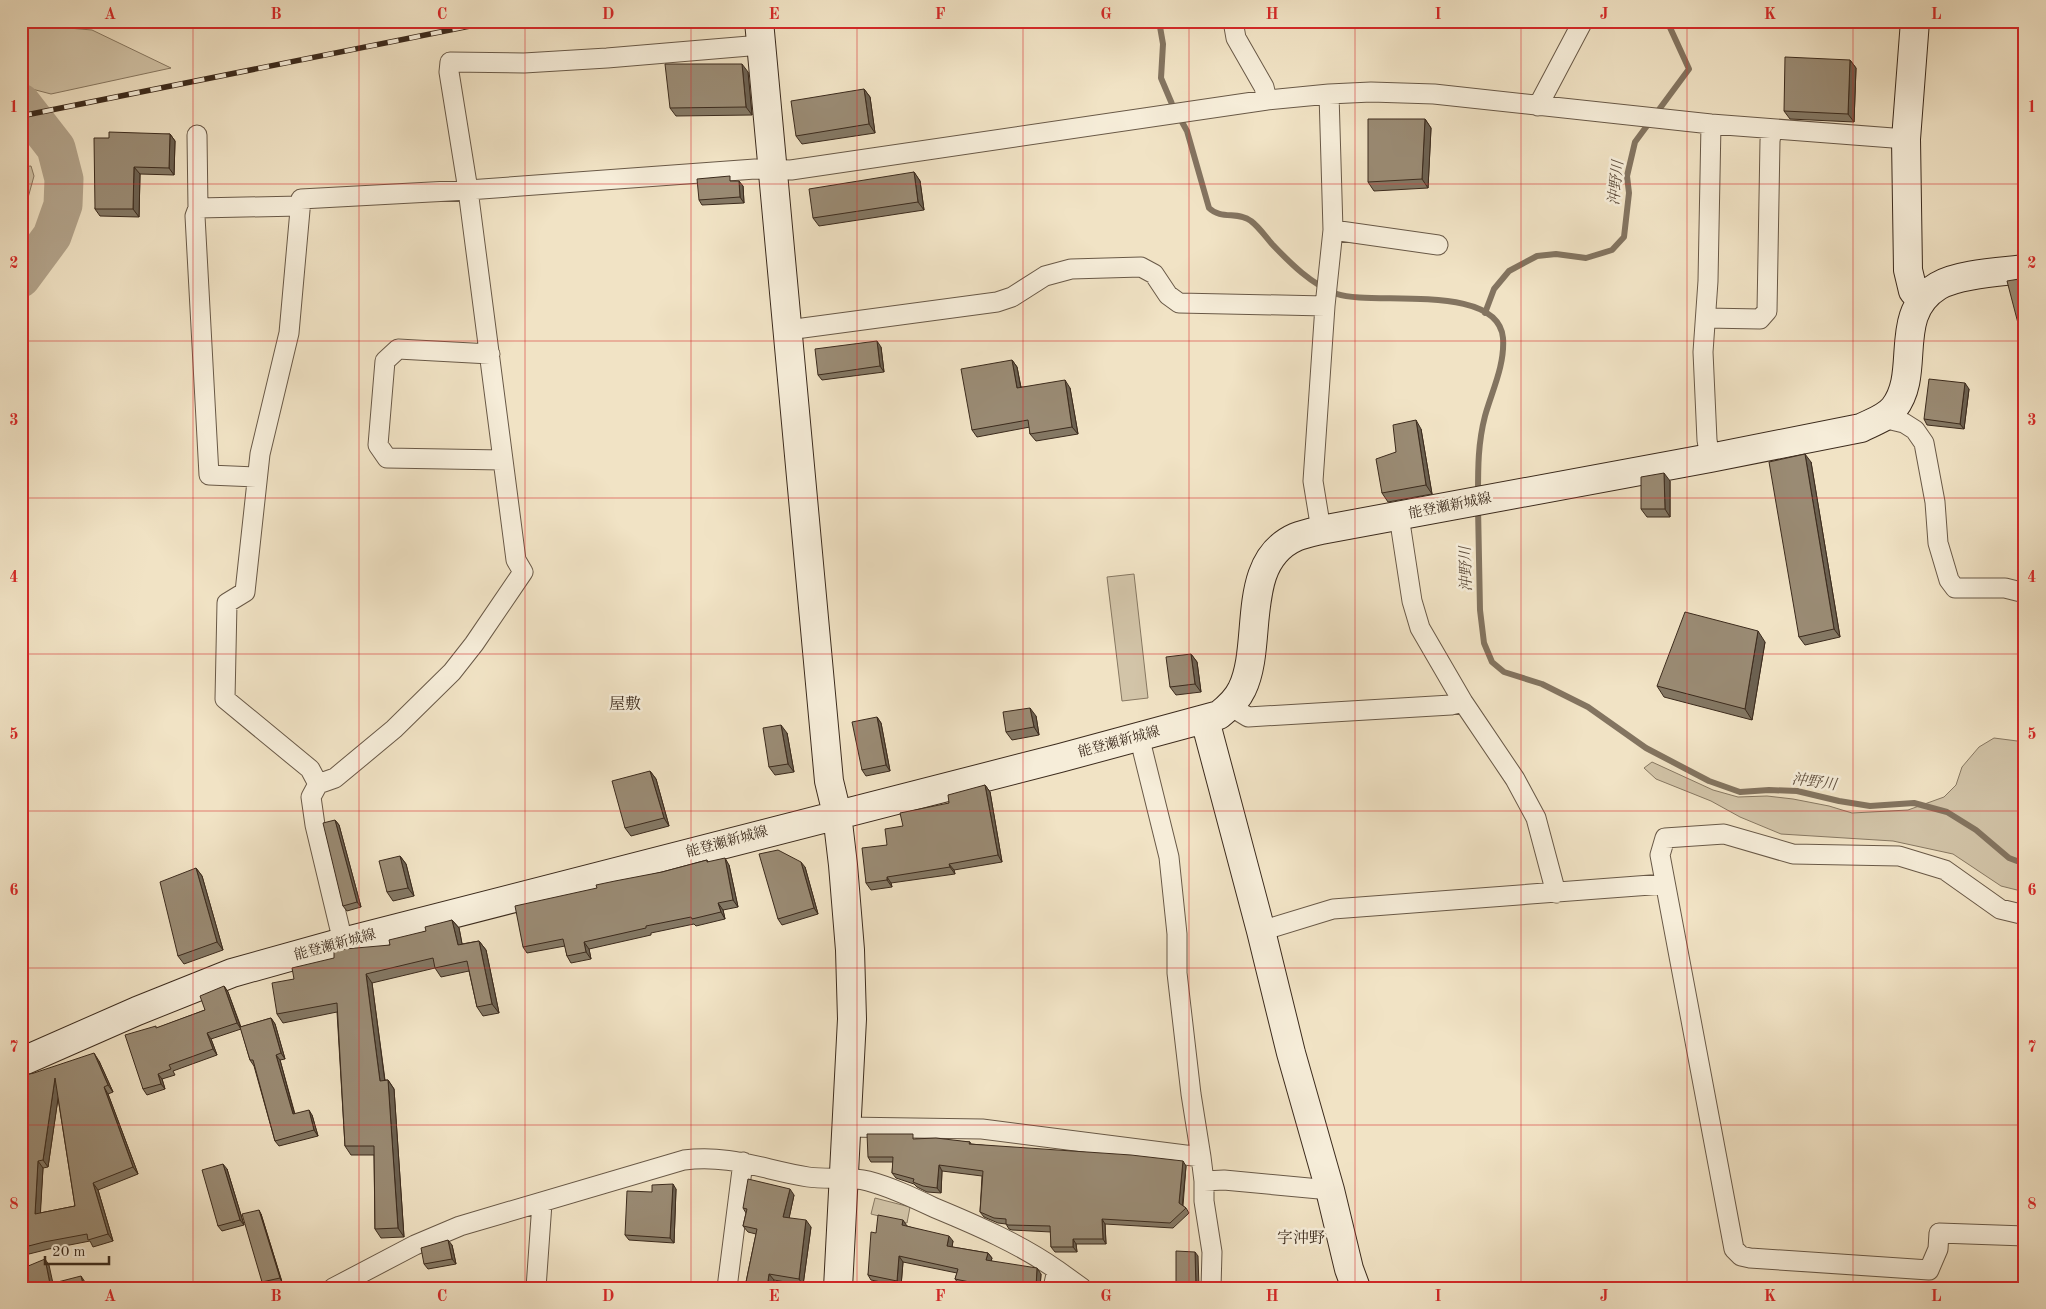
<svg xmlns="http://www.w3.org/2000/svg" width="2046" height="1309" viewBox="0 0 2046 1309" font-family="'Old Standard TT','Noto Serif JP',serif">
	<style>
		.green { fill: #d2c4a8; stroke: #877862 }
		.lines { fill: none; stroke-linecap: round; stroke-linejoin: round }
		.stream { stroke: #837460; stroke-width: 6 }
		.river { stroke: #b3a48c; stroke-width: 39 }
		.street-casing { stroke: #695947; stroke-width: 21 }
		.secondary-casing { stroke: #3c2b1d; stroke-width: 30 }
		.street { stroke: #f6edd9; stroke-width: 19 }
		.secondary { stroke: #f6edd9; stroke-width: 28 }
		.rail-casing { stroke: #3c2b1d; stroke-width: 5.5 }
		.rail { stroke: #f6edd9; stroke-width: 4; stroke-dasharray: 11; stroke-linecap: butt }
		.wall { fill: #847864; stroke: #3c2b1d; fill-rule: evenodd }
		.shaded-wall { fill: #6c6151; stroke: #3c2b1d }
		.building { fill: #9a8b74; stroke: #3c2b1d; fill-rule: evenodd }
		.grid { fill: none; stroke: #d62828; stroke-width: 1; stroke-opacity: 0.55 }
		.labels { text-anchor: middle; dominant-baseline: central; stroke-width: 5; stroke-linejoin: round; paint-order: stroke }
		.street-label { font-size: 14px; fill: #3c2b1d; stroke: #f6edd9 }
		.water-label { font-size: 15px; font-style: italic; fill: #604f3e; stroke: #f6edd9 }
		.quarter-label { font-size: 16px; fill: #3c2b1d; stroke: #f6edd9 }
		.neatline { fill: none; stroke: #d62828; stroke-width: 2 }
		.grid-label { font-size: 16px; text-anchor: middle; font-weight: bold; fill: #d62828 }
	</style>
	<rect width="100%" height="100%" fill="#f1e3c5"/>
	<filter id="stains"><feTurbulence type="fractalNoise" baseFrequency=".004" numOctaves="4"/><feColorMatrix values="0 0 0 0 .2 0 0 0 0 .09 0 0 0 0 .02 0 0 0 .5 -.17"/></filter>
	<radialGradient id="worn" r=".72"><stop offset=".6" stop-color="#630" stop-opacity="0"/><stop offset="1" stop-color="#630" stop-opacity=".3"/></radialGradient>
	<path class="green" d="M21,24L92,30L171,68L51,94L28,88L21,83Z
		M31,166L34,176L26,205H21V167Z
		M1134,574L1148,698L1122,701L1107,577Z
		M1994,738L2025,742V892L2001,886L1953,854L1893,841L1781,834L1740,817L1711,801L1656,779L1644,768L1652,762L1713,790L1738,797L1767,796L1793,799L1829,806L1852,813L1908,810L1944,797L1956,785L1962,767L1979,747Z
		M875,1198L910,1207L907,1223L871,1214Z"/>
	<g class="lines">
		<path class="stream" d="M1159,21L1163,44L1161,78L1172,104L1187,131L1209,208C1221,220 1239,211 1251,221C1259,227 1265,236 1272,244C1290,263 1312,285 1337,294C1372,306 1498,282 1503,338C1505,365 1492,391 1485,416C1478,443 1478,467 1478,495
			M1485,313L1494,289L1509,271L1537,256L1556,254L1586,258L1612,250L1624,237L1629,193L1627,176L1635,142L1689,69L1667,21
			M1478,507L1480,610L1484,643L1492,662L1504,672L1542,684L1588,707L1646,748L1709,781L1740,792L1769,790L1797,791L1839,801L1870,806L1914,803L1947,812L1976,830L2009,858L2025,864"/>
		<path class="river" d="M21,103L56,148L64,179L63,205L52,236L21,278"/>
		<defs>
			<path id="street" d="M1233,21L1236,38L1264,87L1267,100
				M761,45L607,58L524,63L450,62L449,72L468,190L516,560L523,572L474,644L452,672L394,729L335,778L318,784L310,769L225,699L227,603L245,592L260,454L289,333L301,199L468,190L755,169L791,170L1267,100L1329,94L1371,92L1434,94L1711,124L1906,139
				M1538,106L1583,21
				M197,135L198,208
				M1333,230L1438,245
				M1706,318L1760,319L1767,311L1770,141L1772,129
				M788,330L997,302L1012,297L1045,276L1071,269L1141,267L1154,274L1168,295L1179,303L1325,306
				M490,354L398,349L385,361L378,445L387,458L502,460
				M1883,418L1904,423L1915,430L1924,443L1935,502L1938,543L1949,580L1955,588H2005L2025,593
				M1710,458L1707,440L1703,352L1708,281L1711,124
				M257,477L209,475L195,216L198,208L300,206
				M1399,516L1412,601L1420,628L1463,702L1515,779L1536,818L1556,893
				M1321,530L1313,481L1325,306L1333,230L1329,94
				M1230,706L1248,717L1451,705L1463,702
				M1139,736L1169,857L1177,934V973L1191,1094L1201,1157
				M318,784L311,797L315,825L343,942
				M2025,915L2000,909L1945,870L1899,856L1793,854L1724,834L1665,838L1660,855L1734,1249L1741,1256L1750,1258L1929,1270L1938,1249L1939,1233L2025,1236
				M1261,931L1333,909L1664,884
				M845,1127L982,1129L1201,1157L1204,1181L1224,1180L1330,1190
				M1204,1181V1201L1212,1252L1211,1288
				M1057,1270L1082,1288
				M333,1288L415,1245L460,1226L684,1160C730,1154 764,1170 808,1177C827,1180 849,1176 868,1181C891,1187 914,1198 935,1208C976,1225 1020,1244 1057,1270L1053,1288
				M536,1288L542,1203
				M727,1288L743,1162"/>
			<path id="secondary" d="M759,21L829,781L837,814L843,865L850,950L852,1019L838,1288
				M1915,21L1906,139L1908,270L1913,291L1921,300
				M1205,720L1261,931L1291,1053L1330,1190L1349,1269L1356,1288
				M21,1062L137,1011L232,973L343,942L1060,758L1219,715C1228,708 1237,700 1242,689C1264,644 1239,562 1296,537C1304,534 1313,532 1321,530L1710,458L1861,428C1873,422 1886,418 1894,408C1922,372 1891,315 1938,286C1958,274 2001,272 2025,269"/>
		</defs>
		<use href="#street" class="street-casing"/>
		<use href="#secondary" class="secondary-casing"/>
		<use href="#street" class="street"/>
		<use href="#secondary" class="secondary"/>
		<defs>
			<path id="rail" d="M21,116L495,21"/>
		</defs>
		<use href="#rail" class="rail-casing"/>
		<use href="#rail" class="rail"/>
	</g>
	<path class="wall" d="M1850,60L1856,68L1854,122L1790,119L1784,111Z
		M748,72L752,115L676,116L670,108Z
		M864,89L870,97L875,133L802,144L796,136Z
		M1425,119L1431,128L1428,188L1374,191L1368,182Z
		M170,134L175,141L174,175L140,174L139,217L100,216L95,209L109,138Z
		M914,172L920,181L924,210L819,226L813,218Z
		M743,186L744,203L702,205L699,200Z
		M2025,278V335L2019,327Z
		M881,347L884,372L822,380L818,375Z
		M1012,360L1017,367L1021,387L1070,388L1078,434L1036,441L1030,434V427L977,437L972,430Z
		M1969,389L1964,429L1927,425L1924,419Z
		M1421,429L1432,494L1388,502L1382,493L1396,452Z
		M1811,462L1840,637L1805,645L1799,637Z
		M1670,481V517H1647L1641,509Z
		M1765,642L1752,720L1664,697L1657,686Z
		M1191,654L1197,662L1201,692L1176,695L1170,687Z
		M1036,716L1039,735L1012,740L1006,732Z
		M877,717L881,723L890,771L866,776L862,770Z
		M787,733L794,772L775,775L769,767Z
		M650,771L656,779L669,826L631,836L625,828Z
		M985,785L990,792L1002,862L954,870L955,874L891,883L892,887L871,890L866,883L887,845L903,826Z
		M335,820L339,825L361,907L347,911L343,906Z
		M400,856L406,864L414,896L393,901L387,892Z
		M707,860L708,862L729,865L738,907L723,910L725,919L696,926L694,924L651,933V935L589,949L591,959L571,963L567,956L565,946L527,953L523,947L597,888L662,872Z
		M805,867L818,914L782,925L778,919Z
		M196,868L202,876L223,950L184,964L178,956Z
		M452,920L459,928L462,944L479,941L486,950L499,1013L483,1016L477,1007L469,971L441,977L435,968L372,983L385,1080H388L394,1089L404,1237L381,1238L375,1229L374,1155H351L345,1146L337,1012L283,1023L277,1014L294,979L390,945L426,931Z
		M224,986L228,992L241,1027L271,1018L275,1024L285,1059L280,1060L295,1114L312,1115L318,1136L279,1146L275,1141L254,1066L250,1060L241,1029L211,1039L217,1055L173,1071L175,1075L162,1079L165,1089L147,1095L143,1089L157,1028L205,1010Z
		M99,1061L113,1092L108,1094L138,1174L98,1190L113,1241L93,1247L90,1241L49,1249L21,1256V1076ZM58,1098L75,1206L40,1213L43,1168L48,1167Z
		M916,1139L970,1142L971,1144L1186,1166L1183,1206L1186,1208L1189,1213L1173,1228L1105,1224L1106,1244H1076L1077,1252H1055L1051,1247V1232L1012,1230L1009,1229L1006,1224L998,1223L984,1217L980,1212L982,1176L942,1171L941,1193L927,1192L917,1187L914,1184L896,1178L892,1173L893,1162H871L868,1157Z
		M227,1169L244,1225L222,1231L218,1226Z
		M676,1189L674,1243L629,1240L625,1235L652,1192Z
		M794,1195L789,1218L811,1227L803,1285L774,1280L772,1288H733L745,1287L756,1234L748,1232L743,1226L746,1213L743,1208Z
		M261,1214L282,1282L265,1286L262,1282Z
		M907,1226L953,1241L952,1247L988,1253L992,1258L991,1261L1041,1274L1040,1288H975L959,1284L955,1279L957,1273L903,1262L901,1286L871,1280L868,1275L876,1233Z
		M452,1245L456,1264L428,1269L424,1264Z"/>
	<path class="shaded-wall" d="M1850,60L1856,68L1854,122L1848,114Z
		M742,64L748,72L752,115L746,107Z
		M864,89L870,97L875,133L869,124Z
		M1425,119L1431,128L1428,188L1422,179Z
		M170,134L175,141L174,175L169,168Z
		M134,167L140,174L139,217L133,209Z
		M914,172L920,181L924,210L918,202Z
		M739,181L743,186L744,203L740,197Z
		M877,341L881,347L884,372L880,366Z
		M1012,360L1017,367L1022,395L1017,388Z
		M1065,380L1070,388L1078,434L1072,427Z
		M1965,383L1969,389L1964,429L1960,424Z
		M1416,420L1421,429L1432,494L1426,485Z
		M1805,454L1811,462L1840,637L1834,629Z
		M1664,473L1670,481V517L1665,509Z
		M1758,631L1765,642L1752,720L1745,709Z
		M1191,654L1197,662L1201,692L1195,684Z
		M1030,708L1036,716L1039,735L1034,727Z
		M877,717L881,723L890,771L886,765Z
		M781,725L787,733L794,772L788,764Z
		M650,771L656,779L669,826L664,818Z
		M985,785L990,792L1002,862L998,855Z
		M335,820L339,825L361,907L357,902Z
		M400,856L406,864L414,896L408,888Z
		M725,858L729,865L738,907L733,900Z
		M801,862L805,867L818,914L814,908Z
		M949,864L954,870L955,874L950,867Z
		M196,868L202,876L223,950L217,942Z
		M887,877L891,883L892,887L887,880Z
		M718,903L723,910L725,919L721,912Z
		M452,920L459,928L464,954L458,945Z
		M479,941L486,950L499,1013L492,1004Z
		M584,942L589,949L591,959L586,952Z
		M366,974L372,983L386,1090L380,1081Z
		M224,986L228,992L241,1029L237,1023Z
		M271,1018L275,1024L285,1059L281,1053Z
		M207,1033L211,1039L217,1055L213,1049Z
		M94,1053L99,1061L113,1092L108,1085Z
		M276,1055L280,1060L296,1120L293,1114Z
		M158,1074L162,1079L165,1089L161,1084Z
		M55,1078L60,1085L48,1167L43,1160Z
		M388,1080L394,1089L404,1237L398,1228Z
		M104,1087L108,1094L138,1174L133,1167Z
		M309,1110L312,1115L318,1136L314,1130Z
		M38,1161L43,1168L40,1221L35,1214Z
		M1183,1161L1186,1166L1182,1208L1179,1203Z
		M223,1164L227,1169L244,1225L240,1220Z
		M939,1165L942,1171L941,1193L937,1188Z
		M93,1183L98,1190L113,1241L108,1234Z
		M673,1184L676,1189L674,1243L670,1238Z
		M790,1189L794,1195L788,1223L783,1217Z
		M259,1210L261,1214L282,1282L280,1278Z
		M1102,1219L1105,1224L1106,1244L1103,1239Z
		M806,1220L811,1227L803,1285L799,1279Z
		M903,1220L907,1226L906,1230L902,1225Z
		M949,1236L953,1241L951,1252L947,1246Z
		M1073,1239L1076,1244L1077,1252L1073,1247Z
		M448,1240L452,1245L456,1264L452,1259Z
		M1195,1252L1198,1256L1199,1288H1196Z
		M988,1253L992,1258L990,1265L986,1260Z
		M899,1256L903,1262L901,1286L897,1281Z
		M45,1259L49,1265L54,1288L50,1284Z
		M1037,1268L1041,1274L1040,1288H1036Z
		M769,1274L774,1280L772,1288H767Z
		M81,1276L85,1282L87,1288H84Z"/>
	<path class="building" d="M1785,57L1850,60L1848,114L1784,111Z
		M665,64H742L746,107L670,108Z
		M864,89L869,124L796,136L791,101Z
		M1368,119H1425L1422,179L1368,182Z
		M109,132L170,134L169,168L134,167L133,209H95L94,138H109Z
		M914,172L918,202L813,218L809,189Z
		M730,176V181H739L740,197L699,200L697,179Z
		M2025,278V326L2019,327L2007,281Z
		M877,341L880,366L818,375L815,349Z
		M1012,360L1017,388L1065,380L1072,427L1030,434L1028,420L972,430L961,369Z
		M1929,379L1965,383L1960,424L1924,419Z
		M1416,420L1426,485L1382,493L1376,459L1396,452L1393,425Z
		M1805,454L1834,629L1799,637L1769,462Z
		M1664,473L1665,509H1641V477Z
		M1685,612L1758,631L1745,709L1657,686Z
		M1191,654L1195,684L1170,687L1166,657Z
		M1030,708L1034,727L1006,732L1003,712Z
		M877,717L886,765L862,770L852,722Z
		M781,725L788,764L769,767L763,728Z
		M650,771L664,818L625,828L612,781Z
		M985,785L998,855L949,864L950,867L887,877V880L866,883L862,848L887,845L885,829L903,826L900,813L949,803L948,795Z
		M335,820L357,902L343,906L323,823Z
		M778,850L801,862L814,908L778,919L759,854Z
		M400,856L408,888L387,892L379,861Z
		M725,858L733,900L718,903L721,912L692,919L691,917L646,926V928L584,942L586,952L567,956L563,939L523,947L515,906L597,888L596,885L615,881L662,872L707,860V862Z
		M196,868L217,942L178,956L160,882Z
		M452,920L458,945L479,941L492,1004L477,1007L467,961L435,968L433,958L366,974L380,1081L388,1080L398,1228L375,1229L374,1146H345L337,1003L277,1014L272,983L294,979L292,968L334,958V950L390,945L389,940L426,931L425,927Z
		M224,986L237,1023L207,1033L213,1049L169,1065L171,1069L158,1074L161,1084L143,1089L125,1035L156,1026V1028L205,1010L200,996Z
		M271,1018L281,1053L276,1055L293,1114L309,1110L314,1130L275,1141L253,1060H250L240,1027Z
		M94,1053L108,1085L104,1087L133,1167L93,1183L108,1234L88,1240L87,1234L44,1242L21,1248V1076L34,1073ZM55,1078L75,1206L35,1214L38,1161L43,1160Z
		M867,1134H913V1139L936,1138L970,1142L969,1144L1131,1155L1183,1161L1179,1203L1186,1208L1170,1223L1102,1219L1103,1239H1073V1247H1051L1050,1226L1008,1225L1006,1224V1219L994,1218L980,1212L983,1171L939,1165L937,1188L923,1186L913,1182L914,1179L892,1173L893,1157H868Z
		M223,1164L240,1220L218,1226L202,1170Z
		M748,1179L790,1189L783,1217L806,1220L799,1279L769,1274L767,1288H733V1285L745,1287L757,1229L743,1226L747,1209L743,1208Z
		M673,1184L670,1238L625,1235L627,1191L652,1192V1185Z
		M259,1210L280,1278L262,1282L242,1214Z
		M878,1215L903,1220L902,1225L949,1236L947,1246L988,1253L986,1260L1037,1268L1036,1288H999L955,1279L958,1269L899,1256L897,1281L868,1275L871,1232L876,1233Z
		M448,1240L452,1259L424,1264L421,1248Z
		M1176,1251L1195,1252L1196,1288H1176Z
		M45,1259L50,1284L81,1276L84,1288H21V1269Z
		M1335,1284L1337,1288H1322Z
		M397,1285L398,1288H385Z"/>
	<path class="grid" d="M193,21V1288M359,21V1288M525,21V1288M691,21V1288M857,21V1288M1023,21V1288M1189,21V1288M1355,21V1288M1521,21V1288M1687,21V1288M1853,21V1288M21,184H2025M21,341H2025M21,498H2025M21,654H2025M21,811H2025M21,968H2025M21,1125H2025"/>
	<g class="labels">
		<g class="street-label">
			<text transform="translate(1450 506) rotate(-11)">能登瀬新城線</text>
			<text transform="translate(1119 742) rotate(-15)">能登瀬新城線</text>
			<text transform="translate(727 842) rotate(-15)">能登瀬新城線</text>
			<text transform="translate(335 945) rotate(-15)">能登瀬新城線</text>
		</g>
		<g class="water-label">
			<text transform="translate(1617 183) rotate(-84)">沖野川</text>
			<text transform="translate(1467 569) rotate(-91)">沖野川</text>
			<text transform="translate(1814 783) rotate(8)">沖野川</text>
		</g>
		<g class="quarter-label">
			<text x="625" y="705">屋敷</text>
			<text x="1301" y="1239">字沖野</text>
		</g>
	</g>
	<rect width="2046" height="1309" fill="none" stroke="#f1e3c5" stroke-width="55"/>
	<path d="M45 1256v8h64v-8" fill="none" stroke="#3c2b1d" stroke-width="2.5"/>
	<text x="52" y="1256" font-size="15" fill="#3c2b1d" stroke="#f6edd9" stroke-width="4" paint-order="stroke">20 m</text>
	<rect x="28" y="28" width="1990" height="1254" class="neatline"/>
	<g class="grid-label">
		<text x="110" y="19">A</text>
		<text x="276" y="19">B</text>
		<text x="442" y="19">C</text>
		<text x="608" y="19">D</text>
		<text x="774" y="19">E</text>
		<text x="940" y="19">F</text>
		<text x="1106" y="19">G</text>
		<text x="1272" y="19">H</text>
		<text x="1438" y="19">I</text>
		<text x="1604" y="19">J</text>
		<text x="1770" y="19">K</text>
		<text x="1936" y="19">L</text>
		<text x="14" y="112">1</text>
		<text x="2032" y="112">1</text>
		<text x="14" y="268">2</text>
		<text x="2032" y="268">2</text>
		<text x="14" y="425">3</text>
		<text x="2032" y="425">3</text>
		<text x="14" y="582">4</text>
		<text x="2032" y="582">4</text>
		<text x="14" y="739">5</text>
		<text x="2032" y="739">5</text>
		<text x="14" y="895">6</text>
		<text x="2032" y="895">6</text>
		<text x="14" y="1052">7</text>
		<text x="2032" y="1052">7</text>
		<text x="14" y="1209">8</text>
		<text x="2032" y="1209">8</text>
		<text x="110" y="1301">A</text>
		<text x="276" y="1301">B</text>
		<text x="442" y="1301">C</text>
		<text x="608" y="1301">D</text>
		<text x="774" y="1301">E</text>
		<text x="940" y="1301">F</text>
		<text x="1106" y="1301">G</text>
		<text x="1272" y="1301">H</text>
		<text x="1438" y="1301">I</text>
		<text x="1604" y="1301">J</text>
		<text x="1770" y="1301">K</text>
		<text x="1936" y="1301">L</text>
	</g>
	<rect width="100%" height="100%" filter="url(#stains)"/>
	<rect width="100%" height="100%" fill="url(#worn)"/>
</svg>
